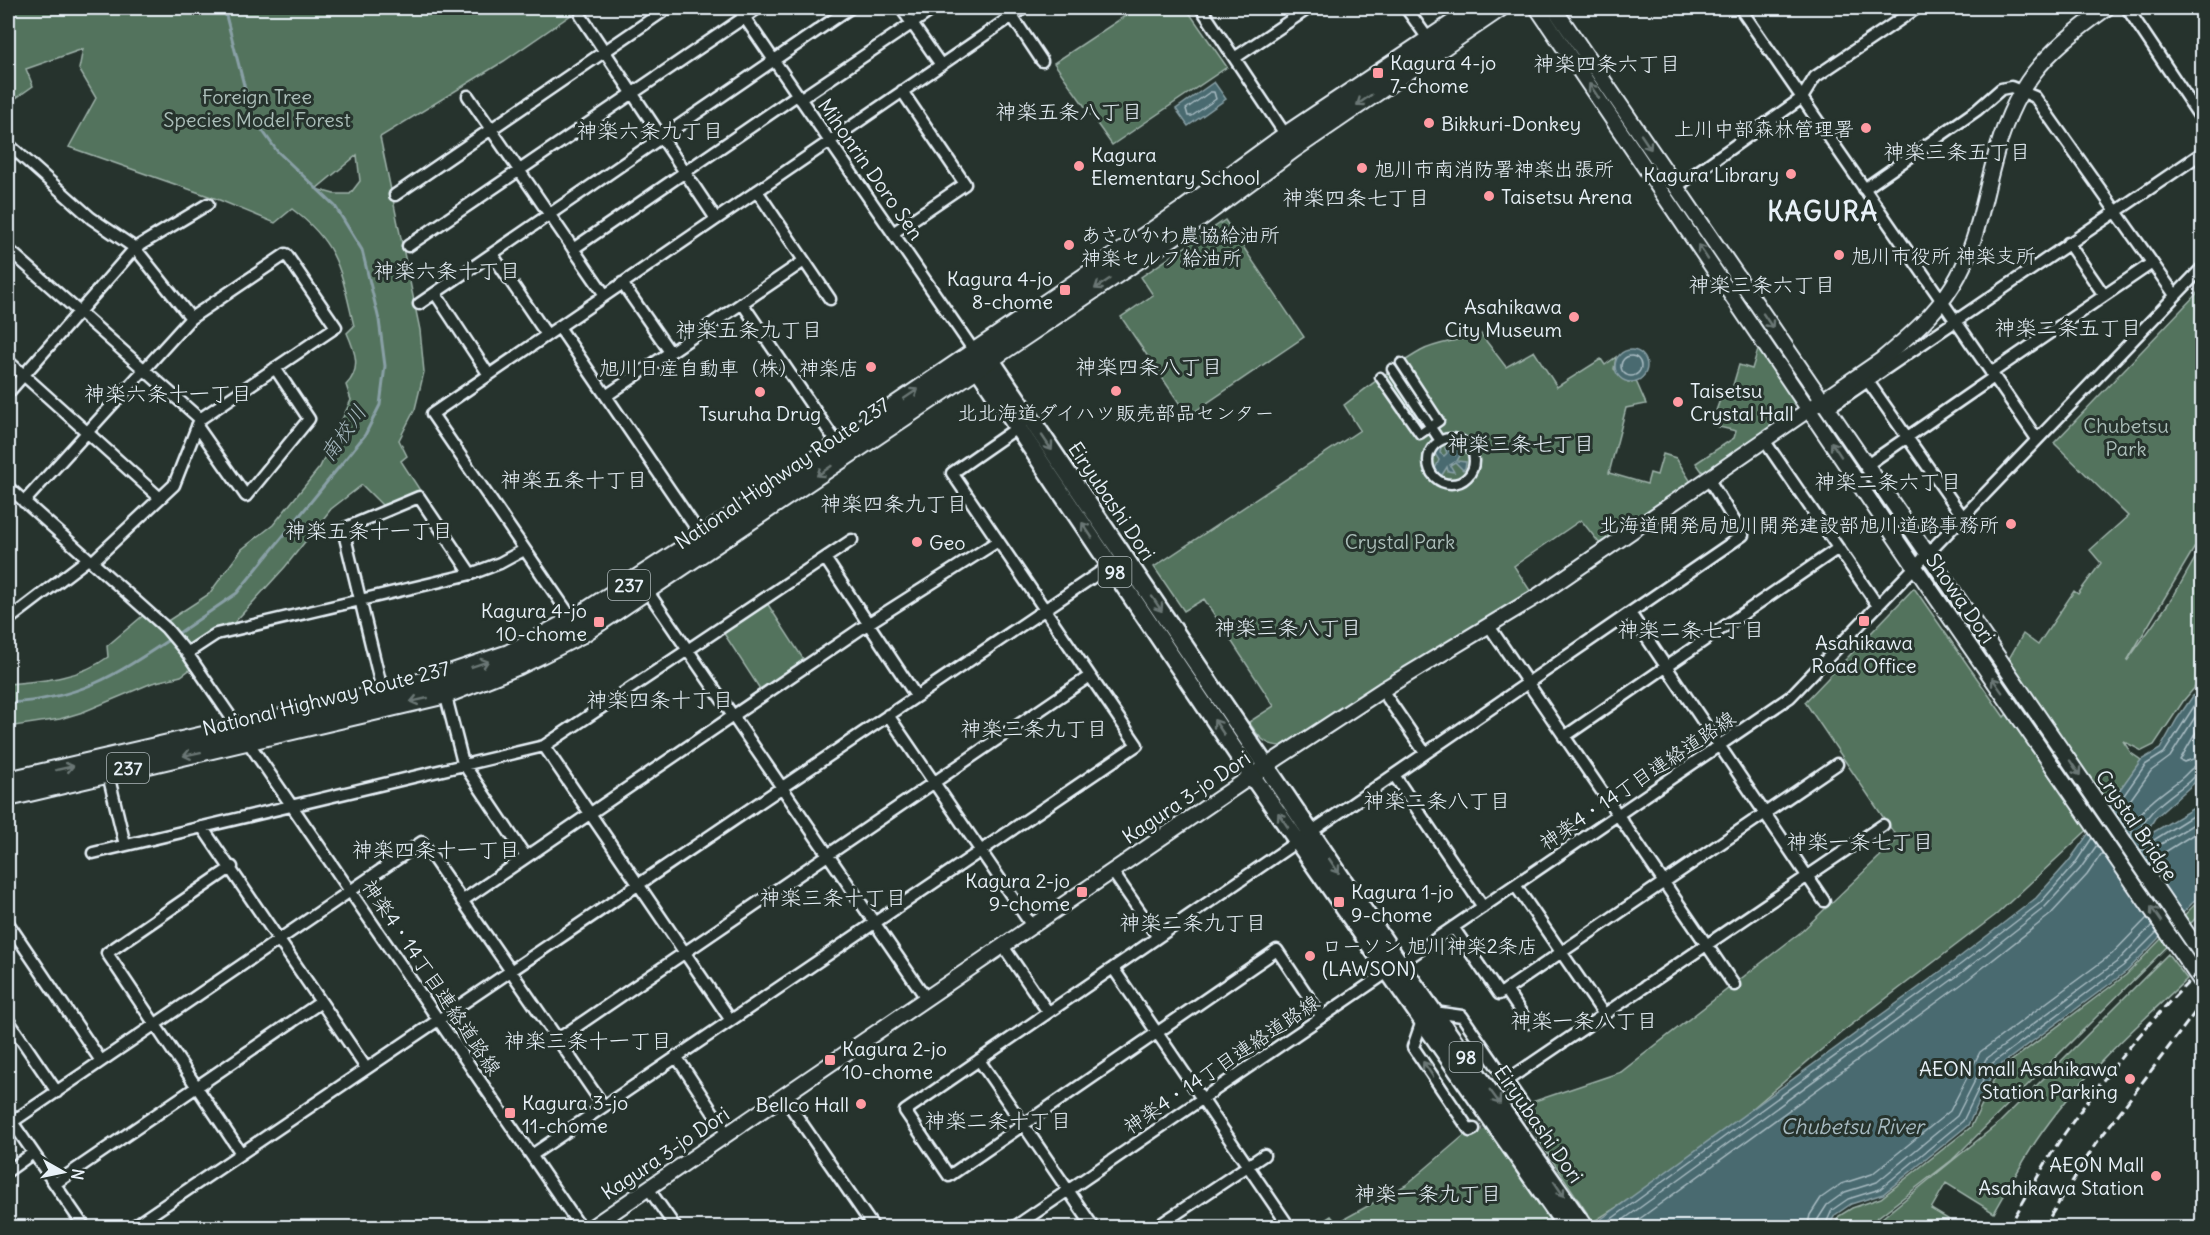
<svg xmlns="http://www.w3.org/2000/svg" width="2210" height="1235" viewBox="0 0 2210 1235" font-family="Delius,'Klee One',sans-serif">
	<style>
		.green { fill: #53735d; stroke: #9eb2aa; stroke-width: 1.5; fill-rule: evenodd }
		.water { fill: #496a70; stroke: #89a0a6; stroke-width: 1.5 }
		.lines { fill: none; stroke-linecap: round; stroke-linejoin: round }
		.shore { stroke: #a8bbc2; stroke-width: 1.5 }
		.stream { stroke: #89a0a6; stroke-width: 3 }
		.minor-tunnel { stroke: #43504b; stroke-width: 10; stroke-dasharray: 10 5; stroke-linecap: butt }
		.pedestrian-casing { stroke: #e8f1f8; stroke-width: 13 }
		.minor-casing { stroke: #e8f1f8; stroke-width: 15 }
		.tertiary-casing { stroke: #e8f1f8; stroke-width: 18 }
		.primary-casing { stroke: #e8f1f8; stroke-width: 21 }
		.trunk-casing { stroke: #e8f1f8; stroke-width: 22 }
		.pedestrian { stroke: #26332d; stroke-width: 8 }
		.minor { stroke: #26332d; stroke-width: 10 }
		.tertiary { stroke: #26332d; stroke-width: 14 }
		.primary { stroke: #26332d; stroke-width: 16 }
		.trunk { stroke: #26332d; stroke-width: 18 }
		.rail { stroke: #e8f1f8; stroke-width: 3; stroke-dasharray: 9 4.5; stroke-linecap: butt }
		.oneway { stroke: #6a7674 }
		.poi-dot { fill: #ff9aa2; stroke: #26332d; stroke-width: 2 }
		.labels { text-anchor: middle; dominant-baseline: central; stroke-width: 6; stroke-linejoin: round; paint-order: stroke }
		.shield { fill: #26332d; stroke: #aeb8bb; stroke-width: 1.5 }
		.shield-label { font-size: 18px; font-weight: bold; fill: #e8f1f8 }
		.poi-label { font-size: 20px; fill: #e8f1f8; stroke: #26332d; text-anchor: start }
		.park-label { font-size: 20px; fill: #acbfba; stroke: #26332d }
		.street-label { font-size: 20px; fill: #e8f1f8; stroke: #26332d }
		.neighbourhood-label { font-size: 21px; fill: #e8f1f8; stroke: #26332d }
		.water-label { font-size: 21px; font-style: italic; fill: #a8bbc2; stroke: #26332d }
		.district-label { font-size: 26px; font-weight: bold; letter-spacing: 1.5px; fill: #e8f1f8; stroke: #26332d }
	</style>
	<rect width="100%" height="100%" fill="#26332d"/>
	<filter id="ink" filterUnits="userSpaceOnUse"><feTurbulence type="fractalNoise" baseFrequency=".0167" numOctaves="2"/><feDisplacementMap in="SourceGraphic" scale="12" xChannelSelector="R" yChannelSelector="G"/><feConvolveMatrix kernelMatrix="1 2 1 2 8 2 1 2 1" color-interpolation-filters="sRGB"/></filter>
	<g filter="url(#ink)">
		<path class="green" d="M8,8H581L504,61L380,137L420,330L424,372L415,409L399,440L407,456L401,461L423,495L382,505L362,485L331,509L285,567L233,624L217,629L189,647L166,622L209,594L242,549L273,525L320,467L351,400L346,385C362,369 355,351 347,333L354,326C341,272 339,244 292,209L275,223L217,199L69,147L96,98L79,69L83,49L26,69L33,86L16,98L8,92ZM357,155L360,181L350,194H334L316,189Z
			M1137,8H1186L1227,67L1112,145L1054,63Z
			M1225,220L1304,337L1188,416L1121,317L1153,295L1141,277Z
			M2202,288V535L2127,661L2173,597L2202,546V679L2184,700L2154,745L2142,751L2123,741L2131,753L2141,760L2101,817L2002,671L2023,634L2038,645L2074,591L2078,594L2101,563L2090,550L2128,516L2054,443Z
			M1480,333L1506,367L1534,351L1557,387L1601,359L1605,365L1616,357L1614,369L1628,382L1636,381L1646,404L1626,408L1609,473L1647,484L1650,473L1657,475L1663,454L1676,458L1691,482L1600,544L1581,520L1514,566L1531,592L1283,746C1264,746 1258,736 1249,722L1274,706L1204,599L1184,611L1154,567L1360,430L1344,405C1368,387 1394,366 1421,351C1437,342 1462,341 1480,333Z
			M1759,346L1792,394L1794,403L1786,419L1704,474L1696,463L1734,438L1736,431L1711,425L1723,391L1731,392L1739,365L1752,369Z
			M1914,588L2004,717L2018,702L2098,820L1997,914L1842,1032L1739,1120L1657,1182L1593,1222L1517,1107L1621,1072L1801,932L1898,839L1805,702Z
			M767,603L804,660L760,689L723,632Z
			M146,613L183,654L192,668L181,676L152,683L83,712L60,719L8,727V684C43,681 78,679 108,657L107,646Z
			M2202,897V910L2196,918L1952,1160L1865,1227L1833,1228L1839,1216L1852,1208L1881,1198L1971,1127L1998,1071L2126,975Z
			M2168,954L2187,979C2133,1029 2077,1080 2036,1141C2021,1164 2008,1189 1994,1213L1946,1183L1931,1209L1948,1219L1946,1227H1871L2000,1122Z
			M1482,1120L1555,1227L1312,1228L1331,1216L1337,1223L1406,1185Z"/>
		<path class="water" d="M1214,82L1226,99L1188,126L1176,109Z
			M1615 366a16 16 0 1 1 32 0a16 16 0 1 1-32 0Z
			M1441,447L1440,453L1444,456L1447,453L1445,448H1449V451L1455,455L1454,447H1459L1462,452L1457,461L1466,462L1465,468L1463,470L1455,462L1450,465L1454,472L1448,471L1447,467L1442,475L1436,473L1435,469L1439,460L1434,452Z
			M2202,683V776L2155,818L2142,839L2202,803V893L2127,971L1994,1070L1968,1125L1883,1194L1851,1204L1835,1215L1828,1227L1589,1228L1948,966L2036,898L2069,861L2141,760L2160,749L2177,719Z"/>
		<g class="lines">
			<path class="shore" d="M1210,92H1214L1216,99L1192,116H1188L1186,109Z
				M1621 366a10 10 0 1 1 20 0a10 10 0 1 1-20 0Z
				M2202,722L2180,760L2184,762L2202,756
				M2202,772C2195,773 2193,778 2187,783C2172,795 2137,817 2139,839L2143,843H2149L2202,810
				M2113,811L2145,765L2164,753L2202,694
				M2118,817L2151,771L2170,757L2202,706
				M2131,836C2135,808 2164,793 2183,777C2190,771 2192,765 2202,765
				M2140,850L2153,849L2202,819
				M2147,860L2157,857L2202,829
				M1599,1228L1952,971L2040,903L2074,865L2092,838
				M1612,1228L1956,977L2044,908L2080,869L2097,845
				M1627,1228L1962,984L2050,915L2087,875L2102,853
				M1807,1228L1810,1215L1821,1198L1841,1184L1872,1174L1950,1111L1980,1052L2112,954L2147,918
				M1816,1228L1818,1219L1827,1205L1845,1192L1877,1182L1957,1116L1986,1059L2118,961L2152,925
				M1824,1228L1832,1210L1848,1199L1880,1189L1963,1121L1990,1065L2123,966L2157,932"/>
			<path class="stream" d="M176,635L237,593L365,435L380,405L385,366L379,320L362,250L335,206L277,151L252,116L224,8
				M8,703C78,699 113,677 170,639"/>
			<path class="minor-tunnel" d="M1474,1129L1521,1107"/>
			<defs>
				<path id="pedestrian" d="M1392,369L1440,441
					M1380,377L1420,434L1439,421L1401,363
					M1428 461a23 23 0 1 1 46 0a23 23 0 1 1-46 0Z"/>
				<path id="minor" d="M738,8L974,351
					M901,8L941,65
					M1201,8L1289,140
					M1406,8L1429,40
					M1740,8L2037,439
					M2127,8L2202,120
					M581,16L716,219
					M1012,16L1042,61
					M1236,57L1309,8
					M468,96L605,295
					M800,99L935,8
					M8,144L91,218L135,248L191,318
					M1676,187L1802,98L1815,77L1917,8
					M1864,189L1977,110L2001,89L2011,87L2035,97L2175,295
					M757,191L830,299
					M395,195L668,8
					M893,233L965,184L902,91
					M2068,243L2104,295
					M408,246L758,8
					M8,249L200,419
					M573,249L797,95
					M492,254L547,335
					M622,283L670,352
					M435,293L489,375
					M742,303L841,449
					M419,304L850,8
					M559,327L704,540
					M8,361L160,498
					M1991,373L2152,263
					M1867,380L1963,517
					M8,393L135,248L208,204
					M606,396L804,261
					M1828,408L2202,153
					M197,426L246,496L309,419L275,368
					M1764,440L1878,606
					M1867,465L1994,377
					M8,487L166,628L187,653L581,1228
					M24,502L191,318L286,254L336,327L200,419L174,485L92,562
					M825,558L916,696
					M644,586L926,998
					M1630,613L1824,901
					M8,620L88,559
					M575,623L432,414L1024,8
					M1489,626L1734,985
					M187,653L216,634L471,574L500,563L524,550
					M444,689L463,763L526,857
					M1382,690L1425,753
					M384,698L343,529L419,497L471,574
					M888,715L1032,926
					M1564,737L1837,549
					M544,746L730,1019
					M107,770L125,845
					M1394,775L1483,907
					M202,827L366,1068
					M93,853L544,746L852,540
					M232,867L107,953L241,1153
					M1112,871L1157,936
					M1515,885L1603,1013
					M462,901L869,623L998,541
					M8,923L101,1061
					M1453,927L1499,994L1506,990
					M1003,946L1048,1012
					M1113,968L1290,1228
					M1434,1012L1462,1016L1524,1106L1521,1107
					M1322,1017L1277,950L949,1176L905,1111L1743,535L1708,478
					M8,1020L57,1092
					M1422,1021L1413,1047L1470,1131L1474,1129
					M1528,1023L1506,990L1837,764
					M558,1039L1090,676
					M676,1056L727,1134
					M979,1060L1094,1228
					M1506,1081L1883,825
					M783,1096L874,1228
					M8,1116L85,1228
					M12,1122L422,842L603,1105
					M532,1155L1137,745L952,473L1021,425
					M8,1171L33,1153
					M56,1183L321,1002
					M648,1188L676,1228
					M131,1228L1115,562
					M1013,1228L1790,697L2202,268
					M1155,1228L1264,1155"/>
				<path id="tertiary" d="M1537,8L1915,567L2202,983
					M1554,8L2202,955
					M590,1228L1278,758L1382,690L1539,595L1881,360C1908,337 1934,316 1953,285C1976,248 1982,206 1993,165C2013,84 2043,54 2107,8"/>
				<path id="primary" d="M980,354L991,360L1400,964L1585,1228
					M975,355L978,369L1252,776L1567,1228"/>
				<path id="trunk" d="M8,781L334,706L441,677L509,654L573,620L702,537L1184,210L1287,135L1477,8
					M8,797L446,694L519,665L581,634L1192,223L1294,148L1499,8"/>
			</defs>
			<use href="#pedestrian" class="pedestrian-casing"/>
			<use href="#minor" class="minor-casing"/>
			<use href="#tertiary" class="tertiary-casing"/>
			<use href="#primary" class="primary-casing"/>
			<use href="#trunk" class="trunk-casing"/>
			<use href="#pedestrian" class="pedestrian"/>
			<use href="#minor" class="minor"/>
			<use href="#tertiary" class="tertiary"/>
			<use href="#primary" class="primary"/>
			<use href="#trunk" class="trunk"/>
			<path class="rail" d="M2008,1228C2028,1195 2045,1161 2067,1130C2106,1073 2152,1017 2202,969
				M2043,1228L2095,1145L2202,1003"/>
		</g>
		<defs><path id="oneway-shaft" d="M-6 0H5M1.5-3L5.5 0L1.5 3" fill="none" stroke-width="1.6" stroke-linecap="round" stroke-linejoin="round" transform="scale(1.5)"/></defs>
		<g class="oneway">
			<use href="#oneway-shaft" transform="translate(1594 91) rotate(-124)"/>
			<use href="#oneway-shaft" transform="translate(1364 100) rotate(145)"/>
			<use href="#oneway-shaft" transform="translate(1646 142) rotate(56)"/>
			<use href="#oneway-shaft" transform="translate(1703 252) rotate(-124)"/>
			<use href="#oneway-shaft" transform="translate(1102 284) rotate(146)"/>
			<use href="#oneway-shaft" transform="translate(1768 321) rotate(56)"/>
			<use href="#oneway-shaft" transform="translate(911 394) rotate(-34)"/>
			<use href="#oneway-shaft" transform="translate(1047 443) rotate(56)"/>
			<use href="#oneway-shaft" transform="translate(1836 449) rotate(-124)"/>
			<use href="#oneway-shaft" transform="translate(824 471) rotate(146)"/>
			<use href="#oneway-shaft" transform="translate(1087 530) rotate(-124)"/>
			<use href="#oneway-shaft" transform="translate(1157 604) rotate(56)"/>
			<use href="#oneway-shaft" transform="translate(480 664) rotate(-19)"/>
			<use href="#oneway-shaft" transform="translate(1997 685) rotate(-125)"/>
			<use href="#oneway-shaft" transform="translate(419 700) rotate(167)"/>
			<use href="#oneway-shaft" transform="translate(1219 727) rotate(-124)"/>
			<use href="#oneway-shaft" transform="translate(192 754) rotate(168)"/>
			<use href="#oneway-shaft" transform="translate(65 768) rotate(-13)"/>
			<use href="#oneway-shaft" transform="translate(2075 768) rotate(56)"/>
			<use href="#oneway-shaft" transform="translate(1283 820) rotate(-124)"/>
			<use href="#oneway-shaft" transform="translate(1334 866) rotate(56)"/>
			<use href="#oneway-shaft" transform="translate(2156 914) rotate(-125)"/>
			<use href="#oneway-shaft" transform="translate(1428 1069) rotate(-124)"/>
			<use href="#oneway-shaft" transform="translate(1495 1097) rotate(54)"/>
			<use href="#oneway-shaft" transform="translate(1559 1189) rotate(56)"/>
		</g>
	</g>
	<g class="poi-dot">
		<rect x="1372" y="67" width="12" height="12" rx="3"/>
		<circle cx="1429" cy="123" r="6"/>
		<circle cx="1866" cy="128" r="6"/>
		<circle cx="1079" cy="166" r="6"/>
		<circle cx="1362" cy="168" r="6"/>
		<circle cx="1791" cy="174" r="6"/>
		<circle cx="1489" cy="196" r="6"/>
		<circle cx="1069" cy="245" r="6"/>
		<circle cx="1839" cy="255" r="6"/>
		<rect x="1059" y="284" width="12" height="12" rx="3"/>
		<circle cx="1574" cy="317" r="6"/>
		<circle cx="871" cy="367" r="6"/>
		<circle cx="1116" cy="391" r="6"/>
		<circle cx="760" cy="392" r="6"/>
		<circle cx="1678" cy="402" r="6"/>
		<circle cx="2011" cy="524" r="6"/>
		<circle cx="917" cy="542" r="6"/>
		<rect x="1858" y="615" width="12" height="12" rx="3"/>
		<rect x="593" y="616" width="12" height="12" rx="3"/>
		<rect x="1076" y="886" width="12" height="12" rx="3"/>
		<rect x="1333" y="896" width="12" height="12" rx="3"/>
		<circle cx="1310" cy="956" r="6"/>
		<rect x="824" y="1054" width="12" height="12" rx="3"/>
		<circle cx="2130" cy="1079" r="6"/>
		<circle cx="861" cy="1104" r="6"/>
		<rect x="504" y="1107" width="12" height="12" rx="3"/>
		<circle cx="2156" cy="1176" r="6"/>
	</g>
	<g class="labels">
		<g class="shield">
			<rect x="1098.5" y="557" width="33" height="30" rx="4.5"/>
			<rect x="608" y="570" width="42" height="30" rx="4.5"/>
			<rect x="107" y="753" width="42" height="30" rx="4.5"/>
			<rect x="1449.5" y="1042" width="33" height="30" rx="4.5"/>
		</g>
		<g class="shield-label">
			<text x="1115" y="572">98</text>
			<text x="629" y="585">237</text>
			<text x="128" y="768">237</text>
			<text x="1466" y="1057">98</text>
		</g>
		<g class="poi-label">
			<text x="1390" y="62">Kagura 4-jo<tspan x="1390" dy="23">7-chome</tspan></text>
			<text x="1441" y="123">Bikkuri-Donkey</text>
			<text x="1854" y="128" text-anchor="end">上川中部森林管理署</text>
			<text x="1091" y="154">Kagura<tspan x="1091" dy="23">Elementary School</tspan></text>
			<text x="1374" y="168">旭川市南消防署神楽出張所</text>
			<text x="1779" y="174" text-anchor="end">Kagura Library</text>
			<text x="1501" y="196">Taisetsu Arena</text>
			<text x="1081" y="234">あさひかわ農協給油所<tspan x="1081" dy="23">神楽セルフ給油所</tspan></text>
			<text x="1851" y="255">旭川市役所 神楽支所</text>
			<text x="1053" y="278" text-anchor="end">Kagura 4-jo<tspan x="1053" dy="23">8-chome</tspan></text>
			<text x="1562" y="306" text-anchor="end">Asahikawa<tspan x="1562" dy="23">City Museum</tspan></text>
			<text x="859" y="367" text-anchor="end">旭川日産自動車（株）神楽店</text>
			<text x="1690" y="390">Taisetsu<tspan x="1690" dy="23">Crystal Hall</tspan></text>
			<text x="1116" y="412" text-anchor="middle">北北海道ダイハツ販売部品センター</text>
			<text x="760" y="413" text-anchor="middle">Tsuruha Drug</text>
			<text x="1999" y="524" text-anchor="end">北海道開発局旭川開発建設部旭川道路事務所</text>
			<text x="929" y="542">Geo</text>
			<text x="587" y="610" text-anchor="end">Kagura 4-jo<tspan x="587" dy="23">10-chome</tspan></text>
			<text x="1864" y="642" text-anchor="middle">Asahikawa<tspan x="1864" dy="23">Road Office</tspan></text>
			<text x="1070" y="880" text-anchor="end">Kagura 2-jo<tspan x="1070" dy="23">9-chome</tspan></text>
			<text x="1351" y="891">Kagura 1-jo<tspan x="1351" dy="23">9-chome</tspan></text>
			<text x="1322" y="945">ローソン 旭川神楽2条店<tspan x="1322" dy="23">(LAWSON)</tspan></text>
			<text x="842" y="1048">Kagura 2-jo<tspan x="842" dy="23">10-chome</tspan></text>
			<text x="2118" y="1068" text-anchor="end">AEON mall Asahikawa<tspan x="2118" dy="23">Station Parking</tspan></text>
			<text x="522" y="1102">Kagura 3-jo<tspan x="522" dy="23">11-chome</tspan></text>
			<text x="849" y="1104" text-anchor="end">Bellco Hall</text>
			<text x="2144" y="1164" text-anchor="end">AEON Mall<tspan x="2144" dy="23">Asahikawa Station</tspan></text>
		</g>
		<g class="park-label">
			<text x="257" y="96">Foreign Tree<tspan x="257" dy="23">Species Model Forest</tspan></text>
			<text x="2126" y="425">Chubetsu<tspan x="2126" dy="23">Park</tspan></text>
			<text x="1400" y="541">Crystal Park</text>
		</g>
		<g class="street-label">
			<text transform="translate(871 169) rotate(55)">Mihonrin Doro Sen</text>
			<text transform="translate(782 473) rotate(-34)">National Highway Route 237</text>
			<text transform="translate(1112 501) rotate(56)">Eiryubashi Dori</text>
			<text transform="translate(1961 598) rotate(55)">Showa Dori</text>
			<text transform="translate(326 698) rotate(-14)">National Highway Route 237</text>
			<text transform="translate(1637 780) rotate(-34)">神楽4・14丁目連絡道路線</text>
			<text transform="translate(1186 797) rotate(-34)">Kagura 3-jo Dori</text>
			<text transform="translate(2137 825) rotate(56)">Crystal Bridge</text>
			<text transform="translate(432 977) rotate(56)">神楽4・14丁目連絡道路線</text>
			<text transform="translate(1221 1064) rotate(-34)">神楽4・14丁目連絡道路線</text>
			<text transform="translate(1539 1124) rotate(55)">Eiryubashi Dori</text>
			<text transform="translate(665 1153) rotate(-34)">Kagura 3-jo Dori</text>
		</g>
		<g class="neighbourhood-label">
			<text x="1607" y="63">神楽四条六丁目</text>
			<text x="1069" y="111">神楽五条八丁目</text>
			<text x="650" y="130">神楽六条九丁目</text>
			<text x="1957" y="151">神楽三条五丁目</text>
			<text x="1356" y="197">神楽四条七丁目</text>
			<text x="447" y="270">神楽六条十丁目</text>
			<text x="1762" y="284">神楽三条六丁目</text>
			<text x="2068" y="327">神楽二条五丁目</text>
			<text x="749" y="329">神楽五条九丁目</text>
			<text x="1149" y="366">神楽四条八丁目</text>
			<text x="168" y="393">神楽六条十一丁目</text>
			<text x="1521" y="443">神楽三条七丁目</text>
			<text x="574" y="479">神楽五条十丁目</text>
			<text x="1888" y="481">神楽二条六丁目</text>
			<text x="894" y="503">神楽四条九丁目</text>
			<text x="369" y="530">神楽五条十一丁目</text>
			<text x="1288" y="627">神楽三条八丁目</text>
			<text x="1691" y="629">神楽二条七丁目</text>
			<text x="660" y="699">神楽四条十丁目</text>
			<text x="1034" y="728">神楽三条九丁目</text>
			<text x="1437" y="800">神楽二条八丁目</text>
			<text x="1860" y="841">神楽一条七丁目</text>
			<text x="436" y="849">神楽四条十一丁目</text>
			<text x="833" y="897">神楽三条十丁目</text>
			<text x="1193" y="922">神楽二条九丁目</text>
			<text x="1584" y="1020">神楽一条八丁目</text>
			<text x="588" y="1040">神楽三条十一丁目</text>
			<text x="998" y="1120">神楽二条十丁目</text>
			<text x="1428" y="1193">神楽一条九丁目</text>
		</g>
		<g class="water-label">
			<text transform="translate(343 433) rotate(-55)">南校川</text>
			<text x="1852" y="1126">Chubetsu River</text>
		</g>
		<g class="district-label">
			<text x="1823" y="211">KAGURA</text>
		</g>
	</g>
	<rect width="2210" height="1235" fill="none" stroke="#26332d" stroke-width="30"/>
	<rect x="15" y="15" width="2180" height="1205" fill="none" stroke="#e8f1f8" stroke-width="2" filter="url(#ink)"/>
	<g transform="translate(63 1172) rotate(99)" stroke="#26332d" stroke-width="4.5" paint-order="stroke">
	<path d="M0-4.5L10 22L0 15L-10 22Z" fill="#e8f1f8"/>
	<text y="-9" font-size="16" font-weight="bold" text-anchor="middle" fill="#e8f1f8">N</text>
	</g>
</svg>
